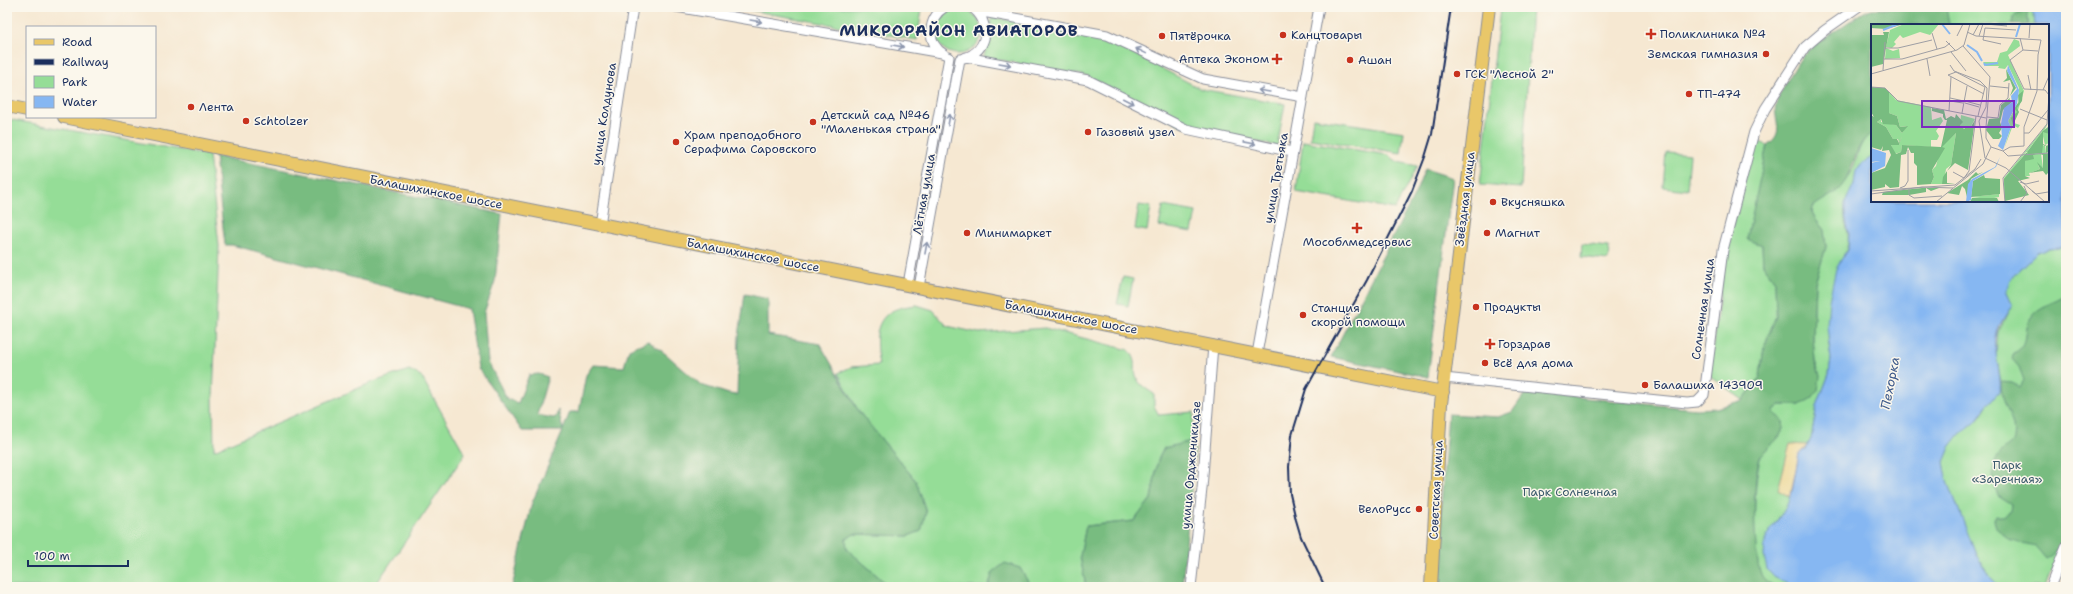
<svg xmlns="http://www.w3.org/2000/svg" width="2073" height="594" viewBox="0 0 2073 594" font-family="'Shantell Sans',sans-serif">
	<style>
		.green { fill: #95dd97; stroke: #58867a }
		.forest { fill: #78bc80; stroke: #4a766f }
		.sand { fill: #eeda9e; stroke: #84847e }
		.water { fill: #86b7f2; stroke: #5073a8 }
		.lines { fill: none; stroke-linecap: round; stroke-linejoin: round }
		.minor-casing { stroke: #888c98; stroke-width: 11 }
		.major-casing { stroke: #888c98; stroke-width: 14 }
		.minor { stroke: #fff; stroke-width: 9 }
		.major { stroke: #e9c769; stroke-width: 12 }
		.rail { stroke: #1b2f5e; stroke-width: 2 }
		.oneway { stroke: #8d97ae }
		.poi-dot { fill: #c8321e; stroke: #fbf7ec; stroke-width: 1.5 }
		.labels { text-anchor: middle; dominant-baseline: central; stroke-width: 3; stroke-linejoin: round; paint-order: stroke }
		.poi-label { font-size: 12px; fill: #1b2f5e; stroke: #fbf7ec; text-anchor: start }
		.street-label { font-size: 12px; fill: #1b2f5e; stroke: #fbf7ec }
		.park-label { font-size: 12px; fill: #3a5a6c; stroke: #fbf7ec }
		.water-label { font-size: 13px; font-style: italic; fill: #3b588a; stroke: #fbf7ec }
		.district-label { font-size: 16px; font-weight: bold; letter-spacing: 1px; fill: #1b2f5e; stroke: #fbf7ec }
		.inset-river { fill: none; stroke: #86b7f2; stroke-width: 2 }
		.inset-road { fill: none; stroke: #9e9ea4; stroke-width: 1 }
		.view { fill: #7b2cbf; fill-opacity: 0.15; stroke: #7b2cbf; stroke-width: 2 }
		.inset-edge { fill: none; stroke: #1b2f5e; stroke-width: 2 }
	</style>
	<rect width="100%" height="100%" fill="#fbf7ec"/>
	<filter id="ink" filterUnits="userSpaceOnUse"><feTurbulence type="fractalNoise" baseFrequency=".025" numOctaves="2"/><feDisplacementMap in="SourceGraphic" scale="8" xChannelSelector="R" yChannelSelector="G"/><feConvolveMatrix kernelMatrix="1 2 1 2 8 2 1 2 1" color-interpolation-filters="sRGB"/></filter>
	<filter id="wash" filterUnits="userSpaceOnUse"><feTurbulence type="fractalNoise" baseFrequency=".012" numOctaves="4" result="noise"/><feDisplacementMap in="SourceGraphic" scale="16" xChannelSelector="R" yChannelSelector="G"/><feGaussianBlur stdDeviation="0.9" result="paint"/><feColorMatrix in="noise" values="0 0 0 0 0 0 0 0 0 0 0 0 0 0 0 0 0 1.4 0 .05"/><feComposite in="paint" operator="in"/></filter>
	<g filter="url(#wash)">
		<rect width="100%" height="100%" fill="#f6e8d2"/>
		<path class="green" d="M732,7H907L922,10L917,40Z
			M1509,7H1532L1521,188L1480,185L1500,9Z
			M1946,7H2029L2034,15L2035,25H2028L2029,19L2013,17L2012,25H1949V22L1931,25L1947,10Z
			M935 31a23 23 0 1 1 46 0a23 23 0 1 1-46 0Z
			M992,17L1088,35L1121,47L1201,89L1285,104L1277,146L1180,125L1088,76L984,57Z
			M1313,118L1404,132L1401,153L1310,139Z
			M7,119L209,155L219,246L213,398L214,450L373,382L409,370L421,376L465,454L374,587H7Z
			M1872,133V157C1855,168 1859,165 1854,184C1852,191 1846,198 1845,206C1842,228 1855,233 1843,258L1828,339L1831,359L1829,374L1817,406L1811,440L1794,474L1792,492L1784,511L1774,524L1767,569L1774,577L1794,587C1782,587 1770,588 1761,576C1751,561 1754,476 1760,459C1764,447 1780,441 1783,428C1785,421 1780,417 1774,413V410L1780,405H1800L1820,376L1815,361L1813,337L1815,283L1826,247L1824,230L1816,220L1812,212L1813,207C1825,197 1841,188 1850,174C1859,159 1856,143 1872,133Z
			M1755,140L1767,145L1748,239L1762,245L1763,265L1775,281L1776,316L1764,347L1760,377L1743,400L1709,375L1726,249Z
			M1303,141L1388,155L1398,162L1417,166L1395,209L1296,192Z
			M1666,152L1690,154L1687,190L1663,187Z
			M1139,205L1151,207L1147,231L1135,229Z
			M1163,206L1196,212L1192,232L1159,226Z
			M2066,243V531L2045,587H1998L1976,555L1947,479L1944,462L1950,447L1960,434L1975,422L1983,413L2001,382L1996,355L1998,332L2012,304L2006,291L2010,279L2037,253L2048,249L2059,248Z
			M1582,244L1609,247L1608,260L1581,257Z
			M1123,277L1133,279L1128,306L1117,304Z
			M917,305L933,310L947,326L979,333L1045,328L1129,350C1140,364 1132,366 1137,378C1139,385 1148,390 1154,394V406L1159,415L1194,412L1192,441L1164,448L1158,460L1151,499L1134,521L1086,526L1080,556L1086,587H1031L1020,568L993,572L988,587H890L847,549L846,539L854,534L908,536L921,531L926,512L916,481L859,412L838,373L851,367L879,365C876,346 872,322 892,311C899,307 909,306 917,305Z"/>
		<path class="forest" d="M1891,7H1946L1949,25H1872V133C1853,145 1855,171 1841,187C1833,196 1821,200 1813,207L1812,212L1816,220L1824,230L1826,247L1815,283L1813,337L1815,361L1820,376L1818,390L1812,398L1800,405H1780L1774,410V413C1780,417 1785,421 1783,428C1781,440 1767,446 1761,456C1752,472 1753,556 1761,574C1763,580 1770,584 1777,587H1435L1448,414L1498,417L1512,412L1526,392L1696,409L1716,408L1743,400L1760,377L1764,347L1776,316L1775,281L1763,265L1762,245L1747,239L1767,145C1787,132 1772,119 1776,103C1778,96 1796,65 1801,58C1809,48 1856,16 1868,10C1875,7 1883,11 1891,7Z
			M2023,11L2028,13V25H2012L2013,17Z
			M215,156L502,214L495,281L484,313L488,362L507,399L518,403L529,375L539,374L548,377L537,415L553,418L556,417L558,410L563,430L570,412H579L586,375L593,365L624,367L629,349L648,341L667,355L701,385L729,394L737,395L739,336L745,294L768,299V335L820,344L859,412L916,481L926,512L921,531L908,536L854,534L846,539L847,549L890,587H512L532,503L563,431H522L478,368L469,309L266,254L232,245H225Z
			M1425,169L1453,178L1428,377L1331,357L1415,194Z
			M2066,295V531C2062,542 2058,554 2046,559L2036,547L2007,540L1996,527L1994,520L1996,516H2003L2011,511L2012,505L1998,496C1993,482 1989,464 2001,452C2005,447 2012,446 2013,439C2017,418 2000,404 2001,382L2012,383L2020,387L2024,380L2019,367L2012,359L2014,353C2031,344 2023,331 2030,319C2038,305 2054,304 2066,295Z
			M1192,441L1195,450L1182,587H1086L1080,556L1086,526L1134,521L1151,499L1158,460L1164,448Z
			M1005,563L1020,568L1031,587H988L993,572Z"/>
		<path class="sand" d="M1790,444L1807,445L1799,455L1790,497L1778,490Z"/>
		<path class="water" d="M2029,7H2066V243L2059,248L2048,249L2037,253L2010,279L2006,291L2012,304C2008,313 2000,322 1997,332C1992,353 2002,372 2000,392L1996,394L1975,422L1960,434L1950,447L1944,462L1947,479L1976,555L1998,587H1794L1774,577L1767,569L1764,556L1765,543L1767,535L1784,511L1792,492L1799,454L1805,449L1811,439L1817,406L1829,374L1831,359L1827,326L1829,301L1836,269L1848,248L1849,234L1845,216V203L1854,184L1856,171L1861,164L1872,157V201H2048V25H2035L2034,15Z"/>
	</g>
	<g filter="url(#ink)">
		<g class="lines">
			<defs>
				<path id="minor" d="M676,7L942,53
					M977,11L1107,35L1203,79L1303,97
					M944,54C926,43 927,18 945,7
					M966,57L1088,80L1186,129L1292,152
					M964,58C989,51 992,21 971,7
					M600,225L633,7
					M908,284L949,57
					M919,287L960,59
					M1257,354L1319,7
					M1444,378L1687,403L1697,402L1704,395L1723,250L1754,132L1765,109L1805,47L1825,30L1858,7
					M1191,587L1202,489L1213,345
					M2050,587L2066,546"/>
				<path id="major" d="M7,106L27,110
					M64,117L1443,392
					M1431,587L1441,404L1489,7"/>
			</defs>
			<use href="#minor" class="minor-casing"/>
			<use href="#major" class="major-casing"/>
			<use href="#minor" class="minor"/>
			<use href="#major" class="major"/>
			<path class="rail" d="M1325,587L1301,537L1296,520L1290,494L1289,467L1292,435L1306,389L1367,280L1412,191L1425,157L1432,134L1451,7"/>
		</g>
		<defs><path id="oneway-shaft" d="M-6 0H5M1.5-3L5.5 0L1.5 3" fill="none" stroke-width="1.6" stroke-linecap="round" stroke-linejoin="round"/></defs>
		<g class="oneway">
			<use href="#oneway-shaft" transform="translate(756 21) rotate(10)"/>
			<use href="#oneway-shaft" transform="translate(898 46) rotate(10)"/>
			<use href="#oneway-shaft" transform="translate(1141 51) rotate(-154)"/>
			<use href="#oneway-shaft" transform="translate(1005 64) rotate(10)"/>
			<use href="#oneway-shaft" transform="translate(1264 91) rotate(-171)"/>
			<use href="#oneway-shaft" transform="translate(1128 101) rotate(27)"/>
			<use href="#oneway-shaft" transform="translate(949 120) rotate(-80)"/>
			<use href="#oneway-shaft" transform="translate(1250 143) rotate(11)"/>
			<use href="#oneway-shaft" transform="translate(926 248) rotate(-80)"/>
		</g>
	</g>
	<g class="poi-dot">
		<path d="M1649 28h4v4h4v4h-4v4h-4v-4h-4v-4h4z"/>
		<circle cx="1283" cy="35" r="4"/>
		<circle cx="1162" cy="36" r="4"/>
		<circle cx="1766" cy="54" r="4"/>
		<path d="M1275 53h4v4h4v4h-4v4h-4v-4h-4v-4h4z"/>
		<circle cx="1350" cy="60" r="4"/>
		<circle cx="1457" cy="74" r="4"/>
		<circle cx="1689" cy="94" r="4"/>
		<circle cx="191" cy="107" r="4"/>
		<circle cx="246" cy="121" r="4"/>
		<circle cx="813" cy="122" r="4"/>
		<circle cx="1088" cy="132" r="4"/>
		<circle cx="676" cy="142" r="4"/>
		<circle cx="1493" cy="202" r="4"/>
		<path d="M1355 222h4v4h4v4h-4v4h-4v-4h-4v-4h4z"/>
		<circle cx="967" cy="233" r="4"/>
		<circle cx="1487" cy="233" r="4"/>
		<circle cx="1476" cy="307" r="4"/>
		<circle cx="1303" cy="315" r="4"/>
		<path d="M1488 338h4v4h4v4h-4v4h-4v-4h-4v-4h4z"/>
		<circle cx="1485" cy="363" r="4"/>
		<circle cx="1645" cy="385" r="4"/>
		<circle cx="1419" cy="509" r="4"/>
	</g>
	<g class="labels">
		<g class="poi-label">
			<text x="1660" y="34">Поликлиника №4</text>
			<text x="1291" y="35">Канцтовары</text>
			<text x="1170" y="36">Пятёрочка</text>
			<text x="1758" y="54" text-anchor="end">Земская гимназия</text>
			<text x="1269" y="59" text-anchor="end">Аптека Эконом</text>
			<text x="1358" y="60">Ашан</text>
			<text x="1465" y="74">ГСК "Лесной 2"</text>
			<text x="1697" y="94">ТП-474</text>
			<text x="199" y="107">Лента</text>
			<text x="821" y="115">Детский сад №46<tspan x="821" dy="14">"Маленькая страна"</tspan></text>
			<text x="254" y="121">Schtolzer</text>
			<text x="1096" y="132">Газовый узел</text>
			<text x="684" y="135">Храм преподобного<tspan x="684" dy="14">Серафима Саровского</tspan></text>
			<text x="1501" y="202">Вкусняшка</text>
			<text x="975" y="233">Минимаркет</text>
			<text x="1495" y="233">Магнит</text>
			<text x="1357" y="242" text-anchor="middle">Мособлмедсервис</text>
			<text x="1484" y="307">Продукты</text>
			<text x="1311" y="308">Станция<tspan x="1311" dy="14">скорой помощи</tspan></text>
			<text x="1498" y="344">Горздрав</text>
			<text x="1493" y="363">Всё для дома</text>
			<text x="1653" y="385">Балашиха 143909</text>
			<text x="1411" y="509" text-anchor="end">ВелоРусс</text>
		</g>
		<g class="street-label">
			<text transform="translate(604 114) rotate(-81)">улица Колдунова</text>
			<text transform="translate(1276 178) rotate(-80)">улица Третьяка</text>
			<text transform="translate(436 192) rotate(11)">Балашихинское шоссе</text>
			<text transform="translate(924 194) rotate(-80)">Лётная улица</text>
			<text transform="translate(1465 199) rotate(-83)">Звёздная улица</text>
			<text transform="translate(753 255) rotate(11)">Балашихинское шоссе</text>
			<text transform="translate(1703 309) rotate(-82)">Солнечная улица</text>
			<text transform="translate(1071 317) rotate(11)">Балашихинское шоссе</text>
			<text transform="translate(1191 465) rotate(-85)">улица Орджоникидзе</text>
			<text transform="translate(1436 490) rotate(-87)">Советская улица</text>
		</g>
		<g class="park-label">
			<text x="2007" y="465">Парк<tspan x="2007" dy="14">«Заречная»</tspan></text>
			<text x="1570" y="492">Парк Солнечная</text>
		</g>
		<g class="water-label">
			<text transform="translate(1890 383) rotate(-79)">Пехорка</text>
		</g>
		<g class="district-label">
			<text x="959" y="30">МИКРОРАЙОН АВИАТОРОВ</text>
		</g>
	</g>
	<g transform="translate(1871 24)">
		<rect width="178" height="178" fill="#f6e8d2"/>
		<path d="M33,0H68L59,11L49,8L32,14L29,11L23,18L25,20L21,24L15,23L19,6ZM143,15L148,17L149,22L137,31L153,67L143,99L149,101L147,104L142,101L133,125L140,103L137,97L147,79L148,64L137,41L134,45L127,44L128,42H115L112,38H126L129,29L136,27ZM15,24L22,27L28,25L29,34L14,35ZM18,68L25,76L60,83L61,96L70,93L72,97L65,107L68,112L66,116H60V123L31,121L30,128L24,130L20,121H28L31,112L28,119L27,115H22L15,103L6,98L10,95V98L25,101L31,109L36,102L29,103L26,92L18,89ZM90,91L104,95L99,104L95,102L93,105L89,101ZM177,99L173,107L178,110V119L174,121L175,129L170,130L172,144L167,141L169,145L158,149L159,152H154V137L162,133L155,128L140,148L133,176V154ZM171,108L174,121L156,128L158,125ZM85,109L80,141L75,145L73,158L71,160H60L63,153L61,146L65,142L70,123ZM128,170V173L118,175L100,173Z" fill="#95dd97" fill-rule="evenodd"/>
		<path d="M0,0H33L15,5L0,4ZM12,8H18L12,40L0,43V11H13ZM135,45L145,64L139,72L142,64L139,56L132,58L136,54ZM0,63L14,64L18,68V89L26,92L29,103L37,102L31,109L25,101L12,100L10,95L6,98L15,103L22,115H26L28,119L31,112L28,121H20L25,130L30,128L31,121L70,123L76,96H74L72,93V90L61,87V84L73,86L75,95L80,92L84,94L85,90L92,98L89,101L93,105L96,102L99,104L104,96L97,146L84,139L76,147V159L84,160H71L72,153L80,141L85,109L71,123L74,124L61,146L63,153L60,160L46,161V142L43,139V129H40L37,123L35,130L30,131L28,163L19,164L14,160V163L0,166V149L14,144L20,131L18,126L11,127L12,122L10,126L0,123V91L3,93L0,88ZM152,67L151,77L146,84L148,88L142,101L140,94L146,88L143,84L148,78L147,71ZM139,74L138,78H141L132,86L129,98L131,104L128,109L131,112L128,115H122L115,106L118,95L128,94L130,81ZM177,103L178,110L172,108V120L176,122L178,119V128L175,129V122L172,121L171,129L158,130L156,128L171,108ZM155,129L165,130L162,131L163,135L154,137V152L159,154L147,157L158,171L134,177L133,155ZM178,129V148L175,151L172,147L158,149L169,145L166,138L172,144V131L169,130ZM105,148L107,150L112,148L100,155L96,173L94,165L91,162L88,171L76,169L97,156ZM113,151L114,154L129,155V170L100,173L102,157ZM51,164H68L60,167L55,164V168L38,171H11L12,168ZM101,174H126L128,178H99Z" fill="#78bc80"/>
		<path d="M137,41L148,66L146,80L137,97L140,103L132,126L127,122L131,113L130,100L133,84L141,78L140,72L146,65L136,47ZM0,124L15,129L14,142L0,149V139L9,137L0,138ZM129,133L125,143L102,157L100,176L95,178L97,160L101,155L124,143Z" fill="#86b7f2"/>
		<path class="inset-river" d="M71,0L79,10M12,6L27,0M145,13L149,0M96,21L106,28L111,37M113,39L114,41L127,39"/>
		<path class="inset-road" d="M115,0L136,2M114,4L145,6M114,4L112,16L130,20M96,8L105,12L170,16L167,31L166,67L153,103V122L139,123L132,127L120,123M61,9L66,25M102,11L108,0M86,12L92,0M108,12L112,0M149,14L152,26M158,14L159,0M75,17L84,26M92,22L119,53L115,103V114L120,123M14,24H27L61,16M80,28L95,47M13,35H31L74,23L79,19M56,35L59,52M79,41L83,47L109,57L116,64L115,83L108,97L114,134L135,144L174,178M12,46L14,18M0,50L86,26L93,21L99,0M157,51L160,66M119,62L138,64M0,63L14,64L27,77L115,94M172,66L178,52M79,74L93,77M79,77L92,79M94,77L109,81M94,79L108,83M149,85L176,96M78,87L80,53M91,89L96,62M107,92L114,63L85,48L77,51L113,70M116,93L127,94L129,81L137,74L138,59M153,109H158L177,86M132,127L137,132L178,129M82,148L93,154L98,147L105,92M149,158L155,160L168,157M29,164L34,162L37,157V126M38,165V171L43,174L71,172M0,167L84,161L104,145L110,135M161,167L165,170L177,168M0,170L51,163L82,164M65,178L112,140L120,123M134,178L132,154L176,100L178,71L174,66L153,65L139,36L152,26L167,27M149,178L156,169L153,162"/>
		<path class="view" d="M51,77H143V103H51Z"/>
		<rect width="178" height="178" class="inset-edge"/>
	</g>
	<rect width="2073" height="594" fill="none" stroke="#fbf7ec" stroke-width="24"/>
	<rect x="26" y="26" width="130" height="92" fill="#fbf7ec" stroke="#a1a7b3"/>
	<rect x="34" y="39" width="20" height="6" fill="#e9c769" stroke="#a1a7b3"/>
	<text x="62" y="46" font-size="12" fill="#1b2f5e">Road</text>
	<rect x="34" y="59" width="20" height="6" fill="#1b2f5e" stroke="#a1a7b3"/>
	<text x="62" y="66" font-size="12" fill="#1b2f5e">Railway</text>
	<rect x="34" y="76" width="20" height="12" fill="#95dd97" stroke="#a1a7b3"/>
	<text x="62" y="86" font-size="12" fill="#1b2f5e">Park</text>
	<rect x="34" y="96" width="20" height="12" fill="#86b7f2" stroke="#a1a7b3"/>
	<text x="62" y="106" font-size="12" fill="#1b2f5e">Water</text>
	<path d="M28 560v6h100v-6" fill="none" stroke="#1b2f5e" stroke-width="2"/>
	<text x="34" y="560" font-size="12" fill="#1b2f5e" stroke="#fbf7ec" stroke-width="3" paint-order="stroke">100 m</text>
</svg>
